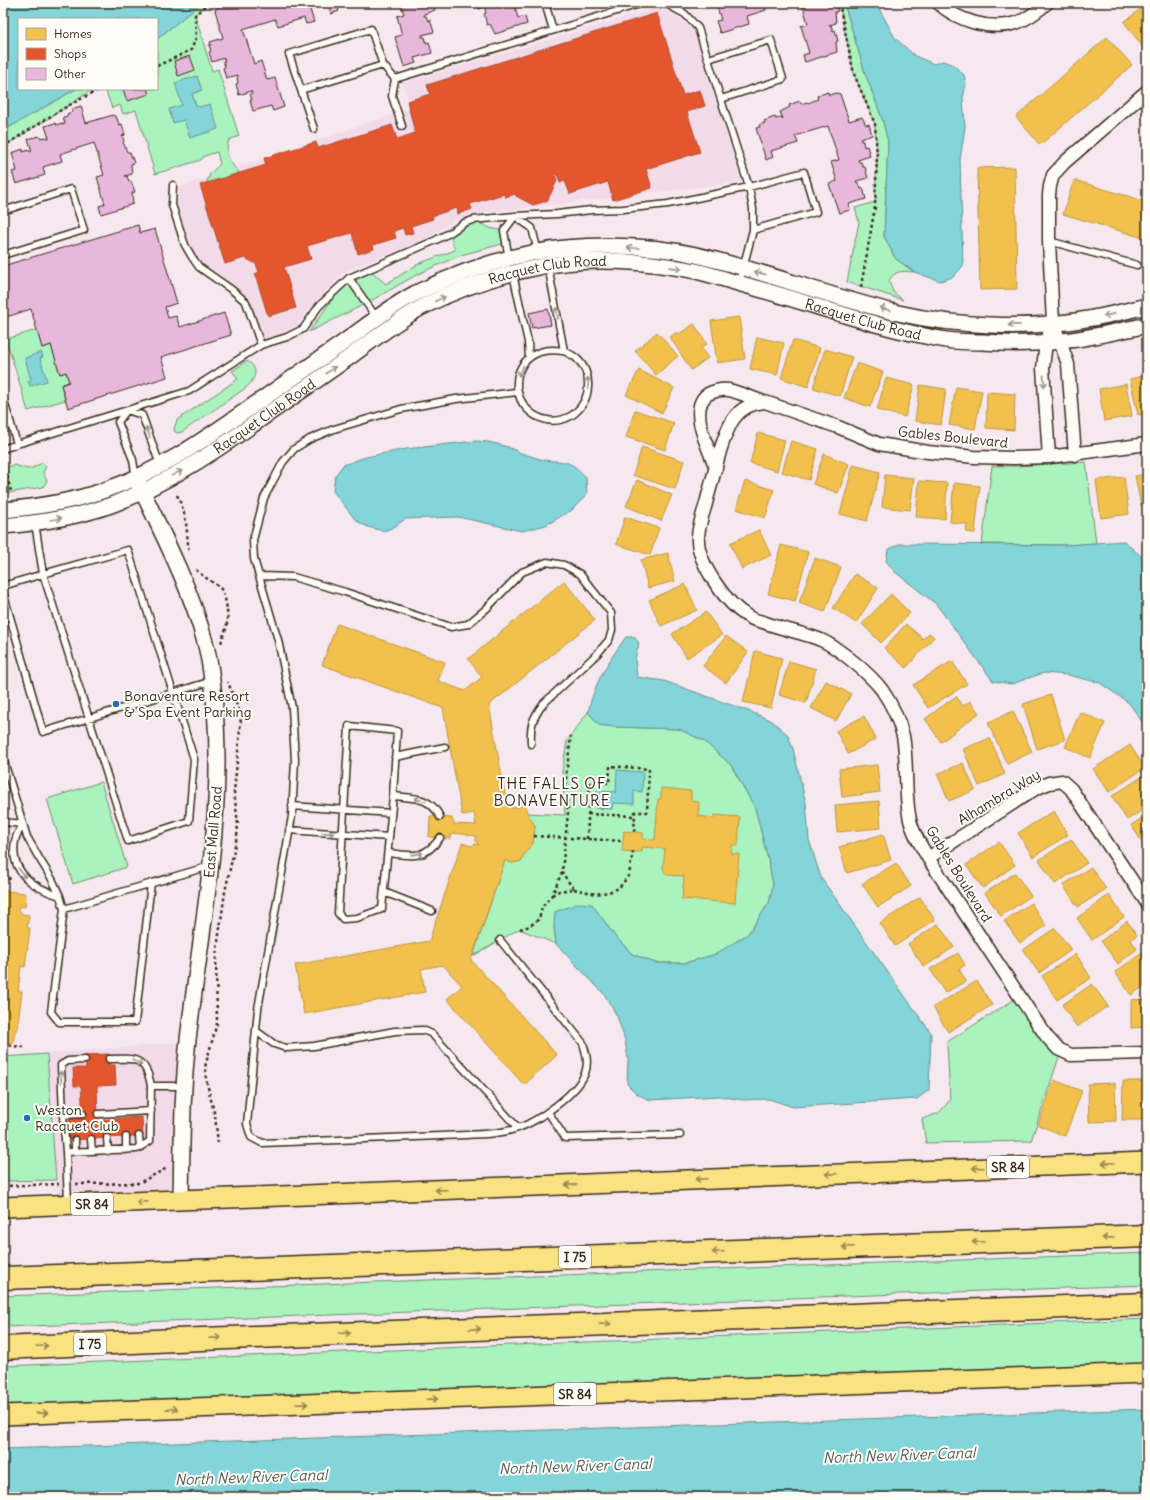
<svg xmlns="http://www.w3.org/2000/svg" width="1150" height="1500" viewBox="0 0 1150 1500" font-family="Delius,sans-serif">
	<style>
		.built { fill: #f2dae9 }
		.green { fill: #aaf2be; stroke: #728e6e }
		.water { fill: #83d5d9; stroke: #66918e }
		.homes { fill: #f2c14e; stroke: #bb9440 }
		.shops { fill: #e4572e; stroke: #b14a29 }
		.building { fill: #e7b8db; stroke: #3b2a1e }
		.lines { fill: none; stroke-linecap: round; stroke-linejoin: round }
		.service-casing { stroke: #3b2a1e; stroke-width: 9 }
		.minor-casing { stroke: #3b2a1e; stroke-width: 15 }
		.tertiary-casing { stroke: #3b2a1e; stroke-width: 18 }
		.primary-casing { stroke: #3b2a1e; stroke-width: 22 }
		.motorway-casing { stroke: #3b2a1e; stroke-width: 25 }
		.path { stroke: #3b2a1e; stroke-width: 2.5; stroke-dasharray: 3 3; stroke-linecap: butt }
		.service { stroke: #fdfcf7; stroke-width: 6 }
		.minor { stroke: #fdfcf7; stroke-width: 12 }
		.tertiary { stroke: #fdfcf7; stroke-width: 15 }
		.primary { stroke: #f8e281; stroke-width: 19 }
		.motorway { stroke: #f8e281; stroke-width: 22 }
		.oneway { stroke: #9c938a }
		.oneway2 { stroke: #9a8650 }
		.poi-dot { fill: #1f6fb2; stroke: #fdfcf7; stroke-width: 1.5 }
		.labels { text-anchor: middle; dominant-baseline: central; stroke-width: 4; stroke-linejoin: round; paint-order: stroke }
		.shield { fill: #fdfcf7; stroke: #75695f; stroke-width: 1 }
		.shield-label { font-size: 13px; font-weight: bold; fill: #3b2a1e }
		.street-label { font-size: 14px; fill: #3b2a1e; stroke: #fdfcf7 }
		.poi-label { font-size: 14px; fill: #3b2a1e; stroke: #fdfcf7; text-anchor: start }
		.neighbourhood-label { font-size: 15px; letter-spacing: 1px; fill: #3b2a1e; stroke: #fdfcf7 }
		.water-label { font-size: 15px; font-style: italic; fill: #515d56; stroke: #fdfcf7 }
	</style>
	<rect width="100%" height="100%" fill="#f6e8ef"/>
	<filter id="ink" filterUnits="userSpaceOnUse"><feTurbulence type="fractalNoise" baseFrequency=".025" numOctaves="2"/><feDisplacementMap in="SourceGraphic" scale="8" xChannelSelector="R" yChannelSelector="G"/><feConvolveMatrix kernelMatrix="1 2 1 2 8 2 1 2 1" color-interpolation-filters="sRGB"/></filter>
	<g filter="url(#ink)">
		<path class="built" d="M660,7L676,15L695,32L741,182L488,212L457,218L429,237L344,272L312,306L297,326L264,340L247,296L201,262L190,245L177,205L180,187L410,109L403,83Z
			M188,1042L181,1201L59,1205L47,1054Z"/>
		<path class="green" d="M201,3H208L195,15L212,71L218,69L239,136L229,140C224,154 230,162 239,173L206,184L210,174L220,164L217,152L204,156L201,160L155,174L136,110L123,114L120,105L112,108L105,89H157V39Z
			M839,3H844L865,73L882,118L888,142L884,236L895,258L914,272C902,271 895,270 889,281L893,292L903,300L847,282L859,222L855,208L875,202L877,156L875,124L854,74Z
			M76,89H93C64,110 33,127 3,147V131Z
			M473,220L490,228L504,231L506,243L461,255L418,274L367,303L309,332L338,291L370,271L386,284L420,263L455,250L449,233Z
			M37,330L42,348L51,345L60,374L66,372L69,382L61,385L65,400L28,411L6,339Z
			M247,361C260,368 255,379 247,387L182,432L178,433L175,432L174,429L177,420L238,379L232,371Z
			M1086,462L1096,543L1067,545L982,544L992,466H1016Z
			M42,463L44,464L46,467L43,472L47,481L43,487L3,494V468L15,465L27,469L32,468Z
			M588,712L599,725L615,727L679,729L704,741L731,765L755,808L768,859L773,884L769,903L748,934L716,954L685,963H655L632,954L614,935L592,905L554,926L556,944L519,929L473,956L505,860L512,863L521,861L523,856L533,843L535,826L527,813L565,815L562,772L567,741Z
			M101,782L127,867L73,884L47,799Z
			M1020,996L1061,1051L1031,1141L926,1143L922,1119L939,1113L950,1100L947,1042Z
			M47,1054L56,1180L3,1181V1057Z
			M1147,1253V1285L3,1327V1296Z
			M1147,1319V1363L3,1405V1366Z"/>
		<path class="water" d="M3,3H201L157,39V19H19V89H76L3,131Z
			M844,3H876L895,38L915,56L934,64L943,61L952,64L964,75L966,84L963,98L965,127L960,160L963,266L953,277L940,281L914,272L895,258L884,236L888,142L882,118L865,73Z
			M197,76L202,90L192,94L196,106L199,107L210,104L218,129L190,138L184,120L173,123L169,109L182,105L175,83Z
			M41,352L43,357L40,358L47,381L30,386L28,381L31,380L25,358Z
			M475,441L489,442L508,447L521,453L543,460L566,462L574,466L586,477L587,494L572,510L546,525L522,531L458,517L405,519L394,527L384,531L368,527L360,523L354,518L333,491L335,476L343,465L366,457L406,449Z
			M1124,541L1142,557L1147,567V729L1129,703L1100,683L1068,675L1043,673L1012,684L993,681L936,604L895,572L886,561L888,550L899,544L1067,545Z
			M626,637H634L639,643L635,659L637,677L664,681L751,712L772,721L788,735L793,749L806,803L809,840L821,878L931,1033L929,1090L917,1099L793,1107L769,1099L743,1100L719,1096L650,1100L637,1094L627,1084L628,1059L625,1040L617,1016L604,994L556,944L554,926L555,912L579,903L592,904L614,935L632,954L655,963H685L716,954L748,934L769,903L773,884L768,859L755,808L731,765L704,741L679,729L615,727L599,725L588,712C595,681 608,662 626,637Z
			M617,770L643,772L642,792L634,791V804L613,803L612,809L595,808L596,791L616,792Z
			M1147,1409V1497H3V1449Z"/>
		<path class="homes" d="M1147,4V50L1146,51L1124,22Z
			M1107,37L1132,65L1040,145L1016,117Z
			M1015,167L1017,289L980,290L977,168Z
			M1074,180L1147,202V239L1063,214Z
			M739,317L745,359L717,363L711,321Z
			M694,324L707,344L701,348L708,358L691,370L670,337L677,332L679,334Z
			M657,332L678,356L656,375L635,351Z
			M757,337L784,343L777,375L750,369Z
			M793,340L820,348L808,387L781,378Z
			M825,349L852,357L840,396L813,388Z
			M857,363L883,372L870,407L844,398Z
			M639,370L674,388L662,413L626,395Z
			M1147,375V413L1138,415L1130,379Z
			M886,378L914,385L905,417L877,410Z
			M1126,384L1132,416L1104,421L1099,389Z
			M920,385L946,389L941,425L915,421Z
			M956,387L982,391L975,429L949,425Z
			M987,392L1015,394L1014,430L986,428Z
			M635,410L674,423L665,450L626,437Z
			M758,433L785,440L777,471L750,463Z
			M791,441L818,449L809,480L782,472Z
			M642,447L684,461L675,489L633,475Z
			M824,454L849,464L838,493L813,484Z
			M853,465L880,472L867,521L840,514Z
			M1147,474V505L1141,506L1135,476Z
			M885,475L914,478L910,510L882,507Z
			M1124,477L1129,514L1101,518L1096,480Z
			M637,480L672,495L661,521L626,506Z
			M745,481L774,490L765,518L736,509Z
			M919,481L947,483L945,519L916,517Z
			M954,483L980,486L975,533L966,532L967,524L950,522Z
			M625,517L659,528L650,555L616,544Z
			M759,530L771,555L742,569L730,543Z
			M781,545L808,552L795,601L768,594Z
			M668,553L675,581L648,588L641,560Z
			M815,558L841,567L825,612L799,603Z
			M855,574L878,588L856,623L833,608Z
			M564,581L595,620L489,705L507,805L510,804L511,808L519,807V803L526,806L527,813L535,826L533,843L523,856L521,861L512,863L505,860L471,960L557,1055L524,1085L447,999L462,986L443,965L421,969L425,992L304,1014L295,965L429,941L462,843L472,846L475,844L479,845L476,842V836L453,833V835H451V839L429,837L430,816L452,818L454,824L476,825L474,813L462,815L443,708L322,665L337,624L445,662L438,681L465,691L482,677L468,659Z
			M685,584L697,610L661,626L649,600Z
			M891,594L910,613L881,643L862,624Z
			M706,612L722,635L687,658L672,634Z
			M906,624L923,639L929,633L934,637L906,668L884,648Z
			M726,636L748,652L726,683L703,666Z
			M755,651L782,658L771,708L743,702Z
			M789,661L816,669L806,703L779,695Z
			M952,661L967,684L928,708L913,685Z
			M826,681L851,694L836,721L811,708Z
			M1051,695L1065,740L1037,749L1023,704Z
			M956,696L963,706L970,701L979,713L941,742L925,719Z
			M1013,711L1032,752L1007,764L988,723Z
			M1080,712L1105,723L1090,758L1065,747Z
			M864,716L876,739L848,754L836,731Z
			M990,738L1005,774L979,786L963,749Z
			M1130,745L1145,768L1109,792L1093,769Z
			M963,763L975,790L949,801L937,774Z
			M877,765L880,792L842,797L839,769Z
			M1143,776L1147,782V807L1127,820L1112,796Z
			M661,788L691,791V801L699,802L698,816L714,818V815L740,817L738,846L732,845L731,854H739L735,903L682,899L684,876L667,875L663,869L665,849L642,847V852L622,851L624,831L643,833V839L655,840L658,799H661Z
			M879,801L881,828L837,832L835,805Z
			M1054,811L1068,835L1033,857L1018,833Z
			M1147,815V847L1146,848L1131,825Z
			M883,834L891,860L847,873L839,847Z
			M1071,839L1087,863L1055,884L1039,860Z
			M999,842L1015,865L983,888L966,865Z
			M896,863L911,886L878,907L862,884Z
			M1091,867L1106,889L1078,907L1063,885Z
			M1015,873L1031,896L1001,916L985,893Z
			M3,883L7,891L24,893L26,896L25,907L19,906V910L22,914L29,915L27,928H30L25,967L21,966L18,991H22L17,1030H15L13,1043L3,1042Z
			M1109,895L1124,917L1092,940L1077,918Z
			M920,897L935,920L895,946L880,923Z
			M1031,903L1046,926L1020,943L1004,921Z
			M1127,921L1137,935L1131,940L1137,949L1118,964L1101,941Z
			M938,924L954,947L924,967L908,944Z
			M1055,928L1071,950L1039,973L1023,950Z
			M1145,951L1147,953V984L1131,995L1115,972Z
			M958,953L965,965L959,969L966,981L945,993L930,969Z
			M1076,954L1091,978L1057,1000L1042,976Z
			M977,981L992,1005L948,1032L933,1007Z
			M1092,984L1108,1006L1077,1027L1062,1005Z
			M1147,999V1027L1131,1028V1000Z
			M1054,1080L1082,1091L1065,1136L1038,1125Z
			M1123,1081H1147V1120H1122Z
			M1115,1083L1116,1121L1089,1122L1088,1084Z"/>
		<path class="shops" d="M657,13L683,95L700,90L705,106L687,112L700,152L646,169L652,188L613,200L608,182L570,194L565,181L560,183L557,174L555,175L557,181L547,201L533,205L516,196V194L505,197L504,194L470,204L472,209L458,214L457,208L432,216L433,219L411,226L413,233L405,235L403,228L394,231L396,238L373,245L374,249L358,254L352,233L307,246L311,259L284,267L296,308L268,316L255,274L259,272L256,264L245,258L225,264L200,185L266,165L264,158L316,142L318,148L392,125L397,139L415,133L407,101L430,94L427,85Z
			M109,1054V1065H115L116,1085L97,1086L98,1120L142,1117L143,1136L70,1140L69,1119L83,1118L81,1086H74L73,1068H86L85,1055Z"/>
		<path class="building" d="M224,3H308L314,22L306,24L304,18L278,26L275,19L243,29L254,64L261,61L267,80L275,78L284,107L273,111L271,106L253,111L250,100H252L250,94L252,93L251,91L239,95L236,84L238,83L237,78L238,77V75L226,78L223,68L225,67L223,61H225L224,58L212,62L209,52L211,51L209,45H211L210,42L223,38L215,10L218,7L225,5Z
			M328,3H344L337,5L339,11L331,14Z
			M401,3H433L435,10L424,14V16H426L428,21L430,20L434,32L422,35V37H425L426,43L429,42L432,53L414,58L416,63L404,67L395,37L402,35L397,16L404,14Z
			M476,3H514L518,18L525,16L527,24L495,34L490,24L487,25L484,14L486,13L485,8L486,6L479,9L478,4Z
			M716,3H764L766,10L747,16L749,24L720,33L716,21L721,20Z
			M802,3H835L838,11L835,12L836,23L829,25H831L833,31L835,30L838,41L836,42L837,52L805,62L803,55L809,53L801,26L808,24Z
			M190,56L195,70L178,76L174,61Z
			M123,89H147L149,94L127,101Z
			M828,92L829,95L836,93L840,94L849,121L862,117L866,125L869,124L872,135L860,139L861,141H863L864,147L867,146L870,156L858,160L859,162H861L863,167H865L868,178L856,181L857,183H859L861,189L863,188L866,199L849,204L850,210L839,213L829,184L837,181L831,162L839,160L828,126L795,136L798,143L771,151L773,157L766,160L756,128L760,127L759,125L765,123L764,121L775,117L776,119L782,117L783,119L780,112L790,107L789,105L800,101L801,104L807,102L808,103L818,99L817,96Z
			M81,106L86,123L113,115L117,118L119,125L122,124L125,135L122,136L124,141L123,142L127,152H130L134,163L131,164L132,174L125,176H127L129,182L131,181L135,192L132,193L133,204L101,214L99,206L105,204L97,177L104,175L94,143L60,154L62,161L43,167L45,175L16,184L12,172L17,171L12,153L23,149V152L29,150L30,152L32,151L28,139L39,136L40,138L46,137V138H49L45,126L55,123L56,125L62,123V125L65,124L63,117L68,116L67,114L72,112V109Z
			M138,225L140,233L155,229L177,303L165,307L168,318L176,316L180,327L224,313L231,335L161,357L167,377L68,408L61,385L69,382L66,372L60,374L51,345L42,348L31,309L3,318V266Z
			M548,309L551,325L532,328L529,313Z"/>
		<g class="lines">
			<defs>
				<path id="service" d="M545,3L553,30
					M665,3L685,14L698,28L749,187L753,209V230L739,283
					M708,59L771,40L783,79L721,99
					M395,79L643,3
					M301,90L289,54L371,29L383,65
					M314,129L301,90L383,65L395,79L392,96L402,126
					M173,185L172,205L185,245L192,257L199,267L232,290L246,302L261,345
					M3,211L71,189L84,230L3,255
					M1049,241L1137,265
					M509,259L504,231L515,216L532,228L538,252
					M548,266L564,351C568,353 572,355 575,357C593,372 592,398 575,413C568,419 557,422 547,420C512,413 505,364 540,352C548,349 556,350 564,351
					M513,274L528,342L529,358
					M349,278L376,317
					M3,398L17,444L189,391L261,345L287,337L303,329L319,306L349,278L436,240L451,232L464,223L473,220L515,216L557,214L591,210L623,209L668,204L749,187L804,172L816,212L753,230
					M3,449L17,444
					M136,478L133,460L118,422L127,410L142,415L160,465
					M260,576L293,577L345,592L451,627L468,624L486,609L522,572L547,562L564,565L580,574L611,613L612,630L609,640L597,654L543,704C532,719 530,726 531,744
					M3,586L43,574L128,550L194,759L189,821L128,841L43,574L35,523
					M3,592L43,732L212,681
					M349,726L397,731L393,796L382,909L357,918L343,919L338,913Z
					M395,757L445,747
					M3,758L27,837L39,858L52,879L60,896L64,909L51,1012L59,1022H135L151,883
					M393,796C413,798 430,796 440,817
					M292,806L391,813
					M3,822L23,824
					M23,824C20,829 16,835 15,841C9,873 34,888 60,896
					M289,830L389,837
					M388,853C412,856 424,860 440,838
					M384,892L432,911
					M64,909L210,866
					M500,940L583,1043C586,1053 589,1063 585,1073C578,1093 537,1122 518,1128C501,1134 483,1134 466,1135L262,1143L251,1137L247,1124L258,1009L292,816L295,760L292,708L278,640L254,559L253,540L264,498L283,462L294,449L310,439L334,429L401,409L456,399L517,392
					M256,1031L274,1044L286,1048L314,1046L395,1031L423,1030L432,1034L518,1128
					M109,1059C135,1058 146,1057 151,1086
					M548,1112L565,1138L680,1135
					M98,1114L151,1111
					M63,1115L61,1065L68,1061L85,1060
					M139,1136L140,1148
					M126,1137V1150
					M107,1138L108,1151
					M91,1139L92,1151
					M75,1140V1152
					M66,1152L63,1115L83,1114
					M68,1203L66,1152L137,1149L150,1141L151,1086H183"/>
				<path id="minor" d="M938,3C958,21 990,31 1016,23C1028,19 1038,11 1047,3
					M1057,333L1068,364L1075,455
					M1147,444L1049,457L1014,458L974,457L928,452L879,444L838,427L765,402C735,404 728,426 720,451C715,470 710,488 705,507C702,516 699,526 698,536C696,562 727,605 749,617C753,620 759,621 763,622C781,629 804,633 821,640C839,648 870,674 882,690C891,703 899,720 903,736C908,763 904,793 910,820C913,834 922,847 928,858L1036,1021L1047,1037L1058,1049L1071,1055L1147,1053
					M1049,457L1043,368L1046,342L1053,323L1049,241V195L1050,186L1053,175L1065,162L1147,91
					M716,468C709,450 687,408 708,394C714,391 722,389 729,390C741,393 752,398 764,402
					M928,858L1035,789L1049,783L1062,781L1071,789L1147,903"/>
				<g id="tertiary">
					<path d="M138,482C163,535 190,586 205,642C211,663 213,686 215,708C224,817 202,924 189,1031C182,1087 182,1144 181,1201"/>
					<path d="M3,510C38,507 72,502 105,490C159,472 208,437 254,405C283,385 311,365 340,345C365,327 388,308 416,293C453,275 491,261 532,253C581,243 648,244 696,255C764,271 830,297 898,313C959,327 1031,330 1093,318C1111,315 1129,310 1147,306"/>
					<path id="s1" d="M3,526C40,523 77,517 111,505C167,484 217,450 265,416C294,396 323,376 351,356C374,339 397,321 422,307C461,287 501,274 544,266C590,257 645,261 691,270C707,273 723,279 738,283C808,302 875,328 946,340C958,342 970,342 983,342C1009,344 1036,344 1062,341C1091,338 1119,331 1147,325"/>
				</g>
				<path id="primary" d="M3,1207L1147,1162
					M3,1415L1147,1373"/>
				<path id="motorway" d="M3,1278L1147,1236
					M3,1348L176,1340L1147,1304"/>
			</defs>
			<use href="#service" class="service-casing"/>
			<use href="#minor" class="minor-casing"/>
			<use href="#tertiary" class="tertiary-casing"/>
			<use href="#primary" class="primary-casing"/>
			<use href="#motorway" class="motorway-casing"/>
			<path class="path" d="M839,3L854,74L875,124L877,156L875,207L861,287
				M157,66L191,50L196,38L195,15L208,3
				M3,147C35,126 66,105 101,89
				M3,459L11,492
				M177,495C188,517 186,529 189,553
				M196,570C203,577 212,581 219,587C227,594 229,619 226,629C224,634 222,639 221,644
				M588,814L635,816
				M534,836L623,841
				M587,839L590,782L609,783L610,766L649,769L647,812H635L634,832
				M4,884L12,876
				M574,889L596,894L609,892L619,888L629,875L633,851
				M552,895L559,891L574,889L567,880L562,872
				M520,929L530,926L539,919L542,907L552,895L562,872L568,813L566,776L571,736
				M3,1045L24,1047
				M218,1143L215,1116L206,1079L205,1067L217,1023L216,956L225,892L237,836L238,824L234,792L239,742L241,716L228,682
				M76,1184L139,1183L167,1168
				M3,1186L59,1184"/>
			<use href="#service" class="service"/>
			<use href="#minor" class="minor"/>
			<use href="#tertiary" class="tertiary"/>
			<use href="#primary" class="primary"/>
			<use href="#motorway" class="motorway"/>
		</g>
		<defs><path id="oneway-shaft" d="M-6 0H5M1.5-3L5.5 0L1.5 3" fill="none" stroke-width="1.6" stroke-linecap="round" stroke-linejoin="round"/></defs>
		<g class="oneway">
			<use href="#oneway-shaft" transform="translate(633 248) rotate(-177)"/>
			<use href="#oneway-shaft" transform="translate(676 268) rotate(8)"/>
			<use href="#oneway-shaft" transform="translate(760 273) rotate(-165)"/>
			<use href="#oneway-shaft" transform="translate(440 299) rotate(-25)"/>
			<use href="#oneway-shaft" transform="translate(885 309) rotate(-164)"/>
			<use href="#oneway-shaft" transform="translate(557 313) rotate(-101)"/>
			<use href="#oneway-shaft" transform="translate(1109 315) rotate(167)"/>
			<use href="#oneway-shaft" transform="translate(1014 325) rotate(179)"/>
			<use href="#oneway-shaft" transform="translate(331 370) rotate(-35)"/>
			<use href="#oneway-shaft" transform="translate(521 371) rotate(115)"/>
			<use href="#oneway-shaft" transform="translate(1044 381) rotate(86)"/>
			<use href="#oneway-shaft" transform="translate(588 383) rotate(-93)"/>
			<use href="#oneway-shaft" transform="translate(148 432) rotate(-109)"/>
			<use href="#oneway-shaft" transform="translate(177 473) rotate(-28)"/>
			<use href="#oneway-shaft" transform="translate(56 519) rotate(-10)"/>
			<use href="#oneway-shaft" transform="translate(420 800) rotate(-165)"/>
			<use href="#oneway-shaft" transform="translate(328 833) rotate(4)"/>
			<use href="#oneway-shaft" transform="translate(417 854) rotate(-8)"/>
			<use href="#oneway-shaft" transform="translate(22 873) rotate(53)"/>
			<use href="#oneway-shaft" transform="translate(137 1062) rotate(32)"/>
			<use href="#oneway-shaft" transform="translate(61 1077) rotate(-94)"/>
		</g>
		<g class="oneway2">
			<use href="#oneway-shaft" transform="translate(1108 1163) rotate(178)"/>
			<use href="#oneway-shaft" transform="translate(978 1168) rotate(178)"/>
			<use href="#oneway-shaft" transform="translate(831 1174) rotate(178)"/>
			<use href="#oneway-shaft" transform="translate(701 1179) rotate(178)"/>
			<use href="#oneway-shaft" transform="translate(571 1185) rotate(178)"/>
			<use href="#oneway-shaft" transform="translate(441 1190) rotate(178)"/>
			<use href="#oneway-shaft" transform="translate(142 1202) rotate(178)"/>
			<use href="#oneway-shaft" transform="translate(1108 1238) rotate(178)"/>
			<use href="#oneway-shaft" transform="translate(978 1242) rotate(178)"/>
			<use href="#oneway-shaft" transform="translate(848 1247) rotate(178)"/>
			<use href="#oneway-shaft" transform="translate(718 1252) rotate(178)"/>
			<use href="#oneway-shaft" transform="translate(605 1324) rotate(-2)"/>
			<use href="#oneway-shaft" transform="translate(475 1329) rotate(-2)"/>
			<use href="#oneway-shaft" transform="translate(345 1333) rotate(-2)"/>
			<use href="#oneway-shaft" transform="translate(215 1338) rotate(-2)"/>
			<use href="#oneway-shaft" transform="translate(42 1346) rotate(-3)"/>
			<use href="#oneway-shaft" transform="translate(432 1399) rotate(-2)"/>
			<use href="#oneway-shaft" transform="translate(302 1404) rotate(-2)"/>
			<use href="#oneway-shaft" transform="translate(172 1409) rotate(-2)"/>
			<use href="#oneway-shaft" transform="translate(42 1413) rotate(-2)"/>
		</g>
	</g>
	<g class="poi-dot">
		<circle cx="116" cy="704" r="4"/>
		<circle cx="27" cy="1118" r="4"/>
	</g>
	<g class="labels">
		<g class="shield">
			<rect x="987" y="1156" width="42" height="22" rx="3"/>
			<rect x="71" y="1193" width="42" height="22" rx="3"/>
			<rect x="559" y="1246" width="32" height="22" rx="3"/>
			<rect x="74" y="1333" width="32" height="22" rx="3"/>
			<rect x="554" y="1383" width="42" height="22" rx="3"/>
		</g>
		<g class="shield-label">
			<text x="1008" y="1167">SR 84</text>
			<text x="92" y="1204">SR 84</text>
			<text x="575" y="1257">I 75</text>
			<text x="90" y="1344">I 75</text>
			<text x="575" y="1394">SR 84</text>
		</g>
		<g class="street-label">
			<text stroke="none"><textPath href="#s1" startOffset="612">Racquet Club Road</textPath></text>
			<text stroke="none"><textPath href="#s1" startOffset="936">Racquet Club Road</textPath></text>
			<text stroke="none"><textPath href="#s1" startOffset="288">Racquet Club Road</textPath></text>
			<text transform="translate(953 437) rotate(6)">Gables Boulevard</text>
			<text transform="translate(999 797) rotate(-31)">Alhambra Way</text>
			<text transform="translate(213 832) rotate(-85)">East Mall Road</text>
			<text transform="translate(959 874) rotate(58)">Gables Boulevard</text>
		</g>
		<g class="poi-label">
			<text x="124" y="696">Bonaventure Resort<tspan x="124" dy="16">&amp; Spa Event Parking</tspan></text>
			<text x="35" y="1110">Weston<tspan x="35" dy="16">Racquet Club</tspan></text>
		</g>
		<g class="neighbourhood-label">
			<text x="552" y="783">THE FALLS OF<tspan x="552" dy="17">BONAVENTURE</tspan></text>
		</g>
		<g class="water-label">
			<text transform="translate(899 1455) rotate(-2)">North New River Canal</text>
			<text transform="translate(575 1466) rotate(-2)">North New River Canal</text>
			<text transform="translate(251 1477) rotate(-2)">North New River Canal</text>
		</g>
	</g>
	<rect width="1150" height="1500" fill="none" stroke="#fdfcf7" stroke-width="16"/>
	<rect x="8" y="8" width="1134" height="1484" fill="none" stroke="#3b2a1e" stroke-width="1.5" filter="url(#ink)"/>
	<rect x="18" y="18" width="140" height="72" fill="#fdfcf7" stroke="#afa8a0"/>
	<rect x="26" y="28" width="20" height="12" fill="#f2c14e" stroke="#afa8a0"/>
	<text x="54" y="38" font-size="12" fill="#3b2a1e">Homes</text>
	<rect x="26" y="48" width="20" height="12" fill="#e4572e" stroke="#afa8a0"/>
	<text x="54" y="58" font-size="12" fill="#3b2a1e">Shops</text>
	<rect x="26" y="68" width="20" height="12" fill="#e7b8db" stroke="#afa8a0"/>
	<text x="54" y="78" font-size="12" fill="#3b2a1e">Other</text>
</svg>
